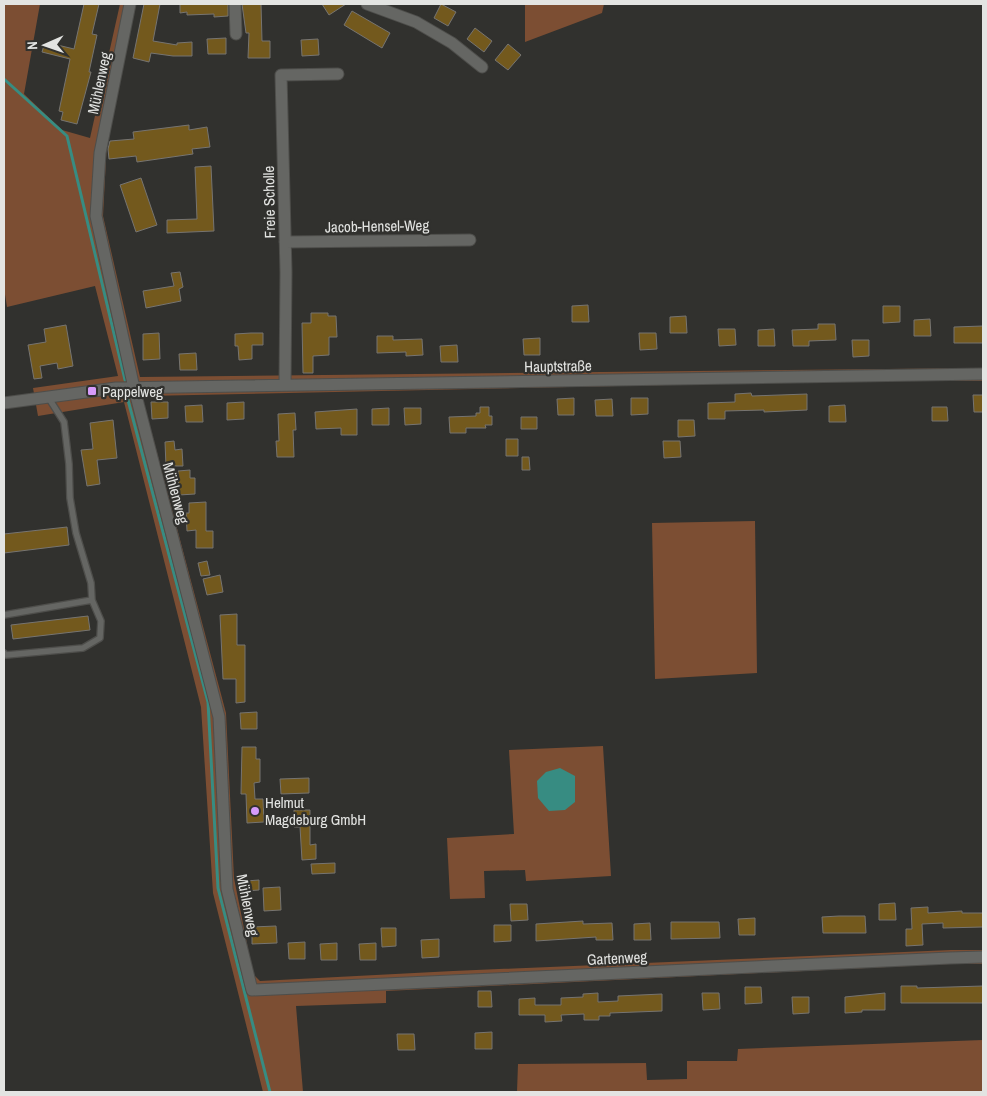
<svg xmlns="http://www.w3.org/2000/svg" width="987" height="1096" viewBox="0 0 987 1096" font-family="'Archivo Narrow',sans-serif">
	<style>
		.green { fill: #7c4e33 }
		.water { fill: #378c82 }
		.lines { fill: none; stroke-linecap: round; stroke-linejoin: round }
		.stream { stroke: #378c82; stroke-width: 3 }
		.building { fill: #73591d; stroke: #767471 }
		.lane-casing { stroke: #4e4e4b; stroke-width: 8 }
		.street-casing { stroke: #4e4e4b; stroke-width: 13 }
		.lane { stroke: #656663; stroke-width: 5.5 }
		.street { stroke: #656663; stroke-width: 11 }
		.poi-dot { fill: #d69bfa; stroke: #31312e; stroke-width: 2 }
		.labels { text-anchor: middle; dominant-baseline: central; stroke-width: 4.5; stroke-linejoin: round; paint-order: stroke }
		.street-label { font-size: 15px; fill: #e3e4e2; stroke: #31312e }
		.poi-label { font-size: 15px; fill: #e3e4e2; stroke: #31312e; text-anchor: start }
	</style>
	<rect width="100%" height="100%" fill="#31312e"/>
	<path class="green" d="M4,4H40L24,94L62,130L90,138L120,4H136L107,140L103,216L140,377L983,368V381H856L146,396L143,400L226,713L234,878L253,974L260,981L453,971L951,950H983V964H949L386,991V1003L296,1006L303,1092H263L213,893L201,707L124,402L38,416L33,388L118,376L95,286L7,307L4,288Z
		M525,4H604L602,13L525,42Z
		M755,521L757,673L655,679L652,523Z
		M603,746L611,876L526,881L525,870L484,871L485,898L450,899L447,838L514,834L509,750Z
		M983,1040V1092H517L518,1064L646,1063L647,1080L687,1079V1061H737L738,1049Z"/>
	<path class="water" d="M560,768L575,776V802L565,810L549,811L538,798L537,781L546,772Z"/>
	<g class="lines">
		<path class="stream" d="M4,79L67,136L125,380
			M128,400L208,702L218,888L270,1092"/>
	</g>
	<path class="building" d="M84,4H99L92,34L97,35L89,72H91L77,124L61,120L63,112L59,111L70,59L42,52L45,42L74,49Z
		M144,4H160L153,41L177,45V43L192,42V56H173L151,53L149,62L133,58Z
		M180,4H228V16L214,17V14L187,15V12L180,13Z
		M242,4H261L262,41H270V58H248L249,33H246Z
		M322,4H346L329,15Z
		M441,4L456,12L448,26L434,18Z
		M352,11L390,33L382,48L344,25Z
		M475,28L492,41L484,52L467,39Z
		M226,38V54H208L207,39Z
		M318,39L319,55L302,56L301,40Z
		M508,44L521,55L508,70L495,60Z
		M189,125V130L207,127L210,147L192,149L193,154L137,162L136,156L109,159L108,149L110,141L134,139L133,132Z
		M211,166L214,231L167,233V220L197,219L195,167Z
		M141,178L157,225L136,232L120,185Z
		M180,272L183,287L179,289L181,301L146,308L143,291L174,286L171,273Z
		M588,305L589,322H572V306Z
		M883,306H900V322L883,323Z
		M311,313H328V316H336L337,337H329V355L313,356V373H303L302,323H311Z
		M686,316L687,333H670V317Z
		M930,319L931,336H914V320Z
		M818,324H835L836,340L809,341V346H793L792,330L818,329Z
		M66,325L73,366L58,369L57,363L40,366L42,378L34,379L28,345L46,342L44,329Z
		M983,326V343H954V327Z
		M718,329H735L736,345L719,346Z
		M774,329L775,346H758V330Z
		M159,333L160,359L143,360V334Z
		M251,333H263V345H252V359L239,360L238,346H235V334Z
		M639,333H656L657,349L640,350Z
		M377,336H393V340L422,339L423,355L406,356V352L377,353Z
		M540,338V355H524L523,339Z
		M852,340H869V356L853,357Z
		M457,345L458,362H441L440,346Z
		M196,353L197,370H180L179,354Z
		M751,393L752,396L807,394V410L764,412V410L725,411V419H708V403L735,402V394Z
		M973,395H983V412H974Z
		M574,398V415H558L557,399Z
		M631,398H648V414L631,415Z
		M612,399L613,416H596L595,400Z
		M151,402H168V418L152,419Z
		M244,402V419L227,420V403Z
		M202,405L203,422H186L185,406Z
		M845,405L846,422H829V406Z
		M480,407H489V416H492V425H485L486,428H466V433H450L449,417L476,416V413H480Z
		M932,407H947L948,421H932Z
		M389,408V425H372V409Z
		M404,408H421V424L405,425Z
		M357,409V435H341V428L316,429L315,412Z
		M295,413L296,430H293L294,457H277L276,441H279L278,414Z
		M521,417H537V429H521Z
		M113,420L117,458L97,460L100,484L87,486L81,450L93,449L90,423Z
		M678,420H694L695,436L678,437Z
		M506,439H518V456H506Z
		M174,441L175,450L182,449L183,466H166L165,442Z
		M663,441H680L681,457L664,458Z
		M522,457H529L530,470H522Z
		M190,470V478H195V494L179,495L178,471Z
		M206,502V531H213V548H196V530L187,531L186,513H189V503Z
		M67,527L69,545L4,553V534Z
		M207,561L210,575L201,576L198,563Z
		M220,575L223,592L207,595L203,579Z
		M237,614V645H245V702L236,703V679H223L220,615Z
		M88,616L90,630L13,639L11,625Z
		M257,712V729H241L240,713Z
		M242,747H256V759H260V782L254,783L255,799H263L264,822L247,823L246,794H241Z
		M309,778V793L281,794L280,779Z
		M294,810H310V845L316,844V859L302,860L300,827H294Z
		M335,863V873L312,874L311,864Z
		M259,880V890L246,891V881Z
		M280,887L281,910L264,911L263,888Z
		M895,903L896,920H879V904Z
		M510,904H527L528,920L511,921Z
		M928,907V913L962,911V913H983V927L943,928V923L922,924L923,945L906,946V929H912L911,908Z
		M839,916H865L866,933H823L822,917Z
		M755,918V935H739L738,919Z
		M583,921V924L612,923L613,940H596V937L536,941V924Z
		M671,922H719L720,938L671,939Z
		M650,923L651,940H634V924Z
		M494,925H511V941L494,942Z
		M276,926L277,943L252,944V927Z
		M381,928H396V946L382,947Z
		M439,939V957L422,958L421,940Z
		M305,942V959H289L288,943Z
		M337,943V960H321L320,944Z
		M376,943V960H360L359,944Z
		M901,986H917V988L983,986V1003H901Z
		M745,987H761L762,1003L745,1004Z
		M478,991H491L492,1007H478Z
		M598,993V1002L618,1001V996L662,994V1011L610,1013V1016H599V1020H584V1014L561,1015L562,1021L545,1022V1015H519V999L535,998V1005H561V998L583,997V994Z
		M702,993H719L720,1009L703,1010Z
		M885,993V1010H862V1012L845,1013V997Z
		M792,997H809V1013L793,1014Z
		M492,1032V1049H475V1033Z
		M397,1034H414L415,1050H398Z"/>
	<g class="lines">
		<defs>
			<path id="lane" d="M4,615L92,600
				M4,653L6,655L83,648L100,638L101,621L92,600L91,583L76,533L70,498L69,464L64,422L48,397"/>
			<path id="street" d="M130,4L100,153L96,216L134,388L219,717L227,889L252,990L950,958L983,957
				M235,4L236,34
				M367,4L416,22L452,43L482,67
				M285,242L470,240
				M285,385L286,272L281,75L338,74
				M4,403L116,388L983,374"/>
		</defs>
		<use href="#lane" class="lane-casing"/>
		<use href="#street" class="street-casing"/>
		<use href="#lane" class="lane"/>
		<use href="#street" class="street"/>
	</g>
	<g class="poi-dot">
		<rect x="87" y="386" width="10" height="10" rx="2.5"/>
		<circle cx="255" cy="811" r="5"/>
	</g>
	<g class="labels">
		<g class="street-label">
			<text transform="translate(99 83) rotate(-78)">Mühlenweg</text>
			<text transform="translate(269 202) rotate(-91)">Freie Scholle</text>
			<text transform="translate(377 226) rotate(-1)">Jacob-Hensel-Weg</text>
			<text transform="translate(558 366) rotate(-1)">Hauptstraße</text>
			<text transform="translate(176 493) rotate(75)">Mühlenweg</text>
			<text transform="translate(248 905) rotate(79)">Mühlenweg</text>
			<text transform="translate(617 958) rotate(-3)">Gartenweg</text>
		</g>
		<g class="poi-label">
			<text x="102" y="391">Pappelweg</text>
			<text x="265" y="802">Helmut<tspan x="265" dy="17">Magdeburg GmbH</tspan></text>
		</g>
	</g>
	<rect width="987" height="1096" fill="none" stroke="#e3e4e2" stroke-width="10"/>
	<g transform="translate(45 45) rotate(268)" stroke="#31312e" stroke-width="4" paint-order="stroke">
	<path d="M0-4L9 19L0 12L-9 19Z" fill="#e3e4e2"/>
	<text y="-8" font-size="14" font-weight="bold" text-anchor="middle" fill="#e3e4e2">N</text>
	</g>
</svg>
